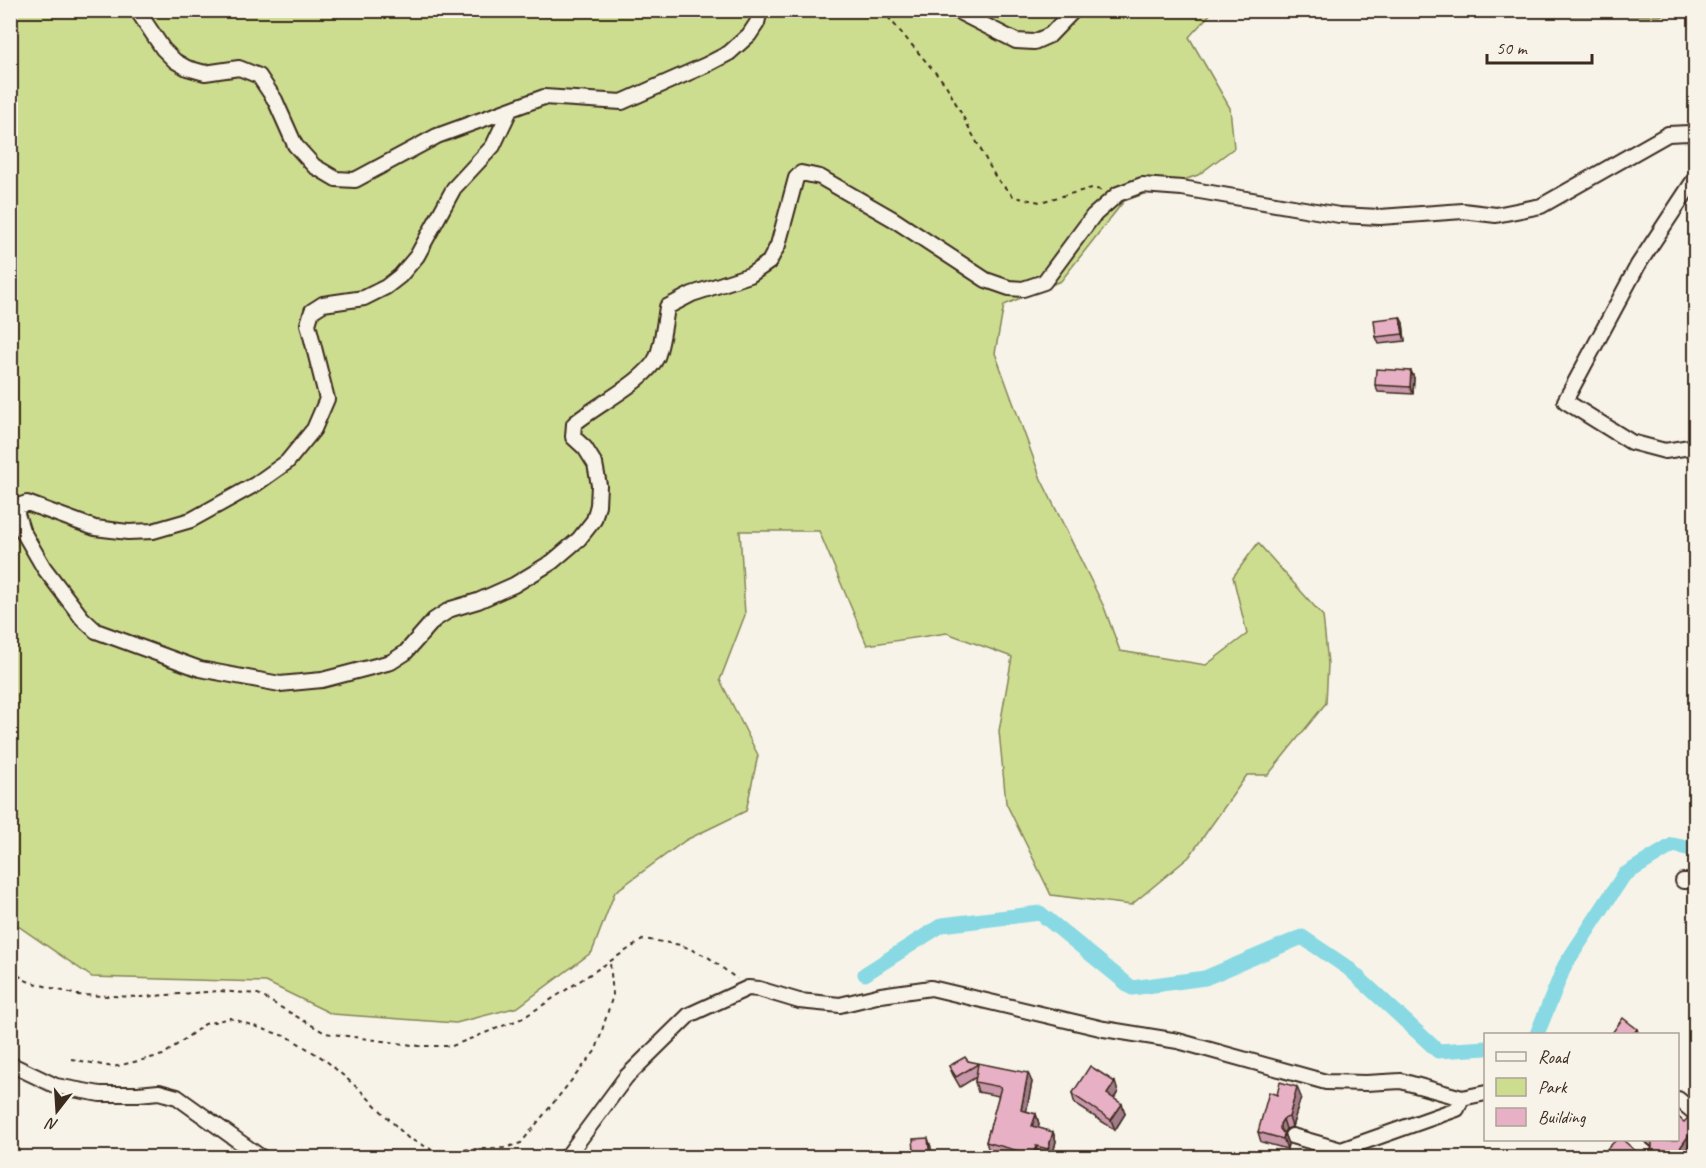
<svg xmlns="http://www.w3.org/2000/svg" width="1706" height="1168" viewBox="0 0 1706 1168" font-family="Caveat,sans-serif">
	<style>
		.green { fill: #cddd90; stroke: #848457; stroke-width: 1.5 }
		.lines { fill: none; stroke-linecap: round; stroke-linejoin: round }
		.canal { stroke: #88d9e3; stroke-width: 15 }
		.street-casing { stroke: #3b2a1e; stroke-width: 18 }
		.path { stroke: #3b2a1e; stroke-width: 2; stroke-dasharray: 4.5 4.5; stroke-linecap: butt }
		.street { stroke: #f7f3e8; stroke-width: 14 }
		.wall { fill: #c897a9; stroke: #3b2a1e; stroke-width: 1.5 }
		.shaded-wall { fill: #a27b89; stroke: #3b2a1e; stroke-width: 1.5 }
		.building { fill: #e8b0c4; stroke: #3b2a1e; stroke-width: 1.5 }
	</style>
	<rect width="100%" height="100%" fill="#f7f3e8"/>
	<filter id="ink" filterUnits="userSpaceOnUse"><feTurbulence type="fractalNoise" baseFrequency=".0167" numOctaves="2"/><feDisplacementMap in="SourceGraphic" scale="12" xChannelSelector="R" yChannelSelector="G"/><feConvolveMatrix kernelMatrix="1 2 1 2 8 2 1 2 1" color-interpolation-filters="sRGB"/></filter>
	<g filter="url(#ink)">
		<path class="green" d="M11,11H1213L1189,37L1230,108L1234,148L1198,175L1124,201L1061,281L1004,305L995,353L1041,479L1104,607L1120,651L1206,665L1247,634L1233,577L1258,543L1323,616L1328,664L1326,703L1268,775H1247L1189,857L1131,905L1051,895L1006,803L999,731L1012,657L947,633L867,645L819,531H740L745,615L720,680L758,755L746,811L686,840L615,892L592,952L518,1007L456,1023L332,1014L266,982L92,977L11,921Z
			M1496,11H1670L1660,16H1524Z"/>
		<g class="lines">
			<path class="canal" d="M865,974L942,925L1040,913L1132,988L1205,978L1302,937L1348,968L1438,1051L1486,1048
				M1537,1034L1565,965L1624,875L1673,845L1696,850"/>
			<defs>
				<path id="street" d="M137,10L163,49L175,61L187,68L205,73L239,68L259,76L275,100L295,145L314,166L336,179L355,180L437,136L544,97L622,102L706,65L729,53L749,35L757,23L760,10
					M955,10L1016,41L1034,42L1050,35L1074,10
					M510,110L493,146L454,188L417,256L400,276L386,287L364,298L323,304L312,311L308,324L327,399L314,429L287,462L256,484L191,520L153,531L128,532L95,528L27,503L18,506L17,514L22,530L44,568L82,618L96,631L200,669L280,684L322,680L391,662L405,653L434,620L451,609L478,601L514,585L552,562L579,539L594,520L598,505L599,485L595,464L585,448L573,437L574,424C596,405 646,381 657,357C662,345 665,320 667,307L692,294L750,275L769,262L778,245L796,178L801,173L820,177L893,219L986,280L1009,288L1023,289L1044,282L1093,216L1118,194L1142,185L1182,188L1339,215L1380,217L1463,211L1496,215L1541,206L1668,134L1689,133L1696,136
					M1696,177L1638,265L1565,401L1631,442L1665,451L1696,446
					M1683,881H1696
					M10,1064L56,1086L100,1094H138L159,1092L177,1097L262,1158
					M1678,1099L1696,1114
					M1292,1136L1341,1150L1457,1109L1462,1098
					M1630,1140L1646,1153
					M566,1158L626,1077L689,1015L748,988L759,989L799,1001L840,1005L881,995L931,988L1104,1029L1178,1041L1326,1082L1366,1083L1401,1081L1462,1098L1486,1093"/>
			</defs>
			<use href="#street" class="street-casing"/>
			<path class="path" d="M882,10L946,85L996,178L1014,197L1040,202L1092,188L1101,190
				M10,970L27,981L77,995L141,997L219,991L258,994L325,1033L419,1046H452L523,1018L644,939L681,945L708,957L737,979
				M71,1059L113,1067L163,1055L205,1024L230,1018L290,1038L324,1059L360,1090L408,1138L435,1151L504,1148L521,1143L596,1050L613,995L610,963"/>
			<use href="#street" class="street"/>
		</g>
		<path class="wall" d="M1400,317L1403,323L1405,341L1379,344L1376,337Z
			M1411,371L1414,378L1413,394L1378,392L1375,385Z
			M968,1061L1032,1082L1026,1111L1036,1114L1039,1124L1038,1128L1053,1132L1056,1141L1052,1158H1046L1039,1156V1158H1011L989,1151L986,1142L999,1096L978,1092L975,1082L976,1077L960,1087L953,1075L949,1066Z
			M1118,1092L1114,1099L1122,1104L1125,1114L1115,1130L1075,1104L1072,1094Z
			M1277,1095L1301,1097L1292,1127L1286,1129L1284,1133L1288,1144L1287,1149L1261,1142L1258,1132Z
			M1695,1119V1147L1691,1142L1681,1158H1606L1604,1152L1638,1153L1643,1155L1650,1152L1652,1147L1643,1140H1677L1684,1122Z"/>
		<path class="shaded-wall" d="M1400,317L1403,323L1405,341L1403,334Z
			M1411,371L1414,378L1413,394L1410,387Z
			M1637,1029L1639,1035H1633Z
			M1028,1073L1032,1082L1025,1119L1021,1110Z
			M1115,1082L1118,1092L1110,1104L1107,1094Z
			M1297,1087L1301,1097L1292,1127L1289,1117Z
			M1122,1104L1125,1114L1115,1130L1111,1120Z
			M1036,1114L1039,1124L1036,1136L1032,1126Z
			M1283,1119L1286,1129L1283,1134H1284L1288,1144L1287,1149L1280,1129V1124Z
			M1053,1132L1056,1141L1052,1158H1051L1048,1149Z
			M1689,1135L1691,1142L1681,1158H1673Z
			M928,1138L931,1147L932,1158H930Z
			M1036,1146L1039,1156V1158H1034L1033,1155Z"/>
		<path class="building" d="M1400,317L1403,334L1376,337L1374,320Z
			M1376,369L1411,371L1410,387L1375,385Z
			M1623,1018L1637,1029L1633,1035H1613L1612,1033Z
			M965,1057L968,1061L1028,1073L1021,1110L1036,1114L1032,1126L1053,1132L1048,1149L1036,1146L1033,1155L986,1142L1001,1087L975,1082L978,1064L956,1077L949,1066Z
			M1090,1066L1115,1082L1107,1094L1122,1104L1111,1120L1072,1094Z
			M1280,1082L1297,1087L1289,1117L1283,1119L1280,1124V1129L1284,1134L1283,1139L1258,1132L1269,1092L1277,1095Z
			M1691,1115L1695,1119V1142L1689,1135L1673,1158H1610L1604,1152L1616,1140H1623L1638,1153L1643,1155L1650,1152L1652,1148V1142L1649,1140H1677V1116L1684,1122Z
			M928,1138L930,1158H899L898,1152L914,1151L913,1139Z"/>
	</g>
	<rect width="1706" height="1168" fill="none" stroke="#f7f3e8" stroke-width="36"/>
	<rect x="18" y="18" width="1670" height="1132" fill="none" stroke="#3b2a1e" stroke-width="2" filter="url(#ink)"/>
	<rect x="1484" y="1033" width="195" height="108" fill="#f7f3e8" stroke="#aca397" stroke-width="1.5"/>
	<rect x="1496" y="1052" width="30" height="9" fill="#f7f3e8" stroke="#aca397" stroke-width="1.5"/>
	<text x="1538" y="1063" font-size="18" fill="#3b2a1e">Road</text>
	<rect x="1496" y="1078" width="30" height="18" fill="#cddd90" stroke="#aca397" stroke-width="1.5"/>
	<text x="1538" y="1093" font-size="18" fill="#3b2a1e">Park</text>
	<rect x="1496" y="1108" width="30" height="18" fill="#e8b0c4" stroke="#aca397" stroke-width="1.5"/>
	<text x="1538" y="1123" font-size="18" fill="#3b2a1e">Building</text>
	<g transform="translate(57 1111) rotate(197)" stroke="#f7f3e8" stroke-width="4.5" paint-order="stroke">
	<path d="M0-4.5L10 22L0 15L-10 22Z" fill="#3b2a1e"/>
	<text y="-9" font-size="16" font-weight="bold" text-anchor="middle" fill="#3b2a1e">N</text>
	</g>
	<path d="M1487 54v9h105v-9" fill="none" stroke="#3b2a1e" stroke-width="3"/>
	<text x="1496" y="54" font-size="18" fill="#3b2a1e" stroke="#f7f3e8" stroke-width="4.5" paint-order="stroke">50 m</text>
</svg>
